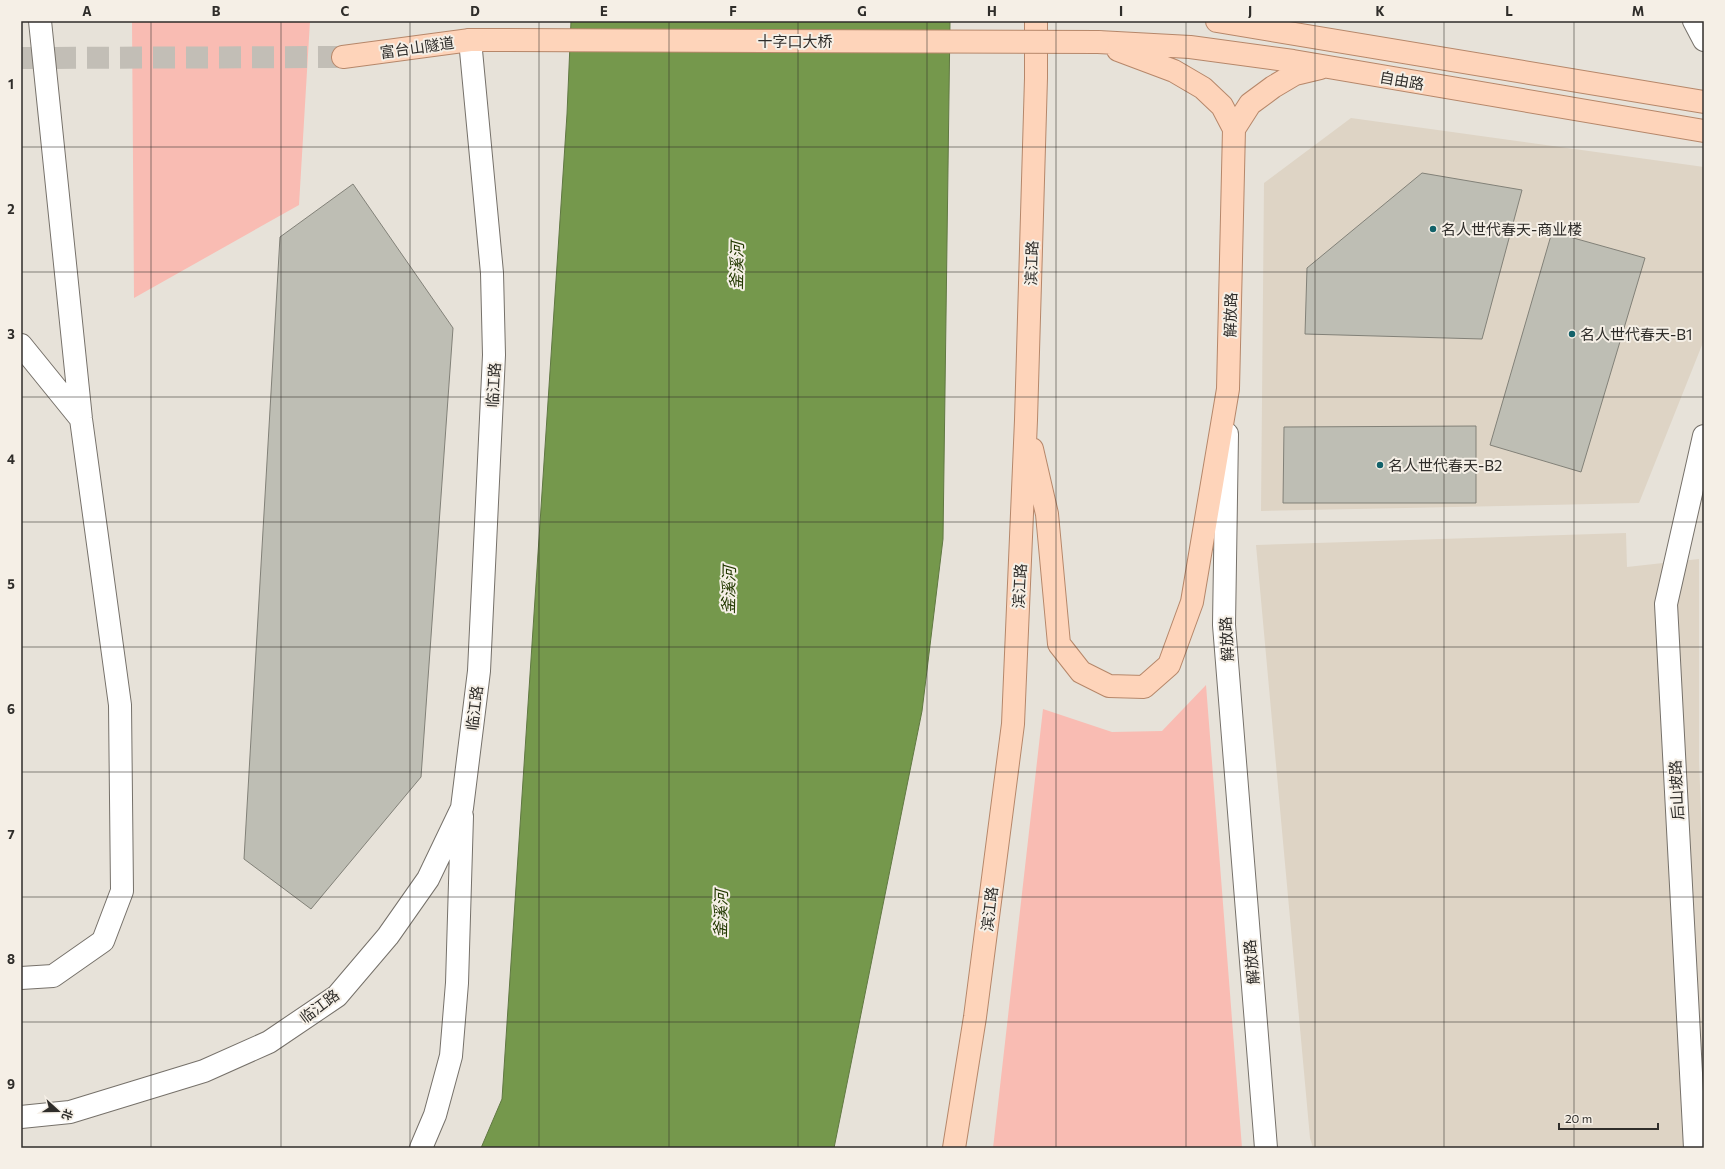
<svg xmlns="http://www.w3.org/2000/svg" width="1725" height="1169" viewBox="0 0 1725 1169" font-family="Commissioner,'Noto Sans SC',sans-serif">
	<style>
		.built { fill: #ded4c5 }
		.green { fill: #f9bcb3 }
		.water { fill: #75984c; stroke: #607842 }
		.building { fill: #bebeb4; stroke: #828178 }
		.lines { fill: none; stroke-linecap: round; stroke-linejoin: round }
		.major-tunnel { stroke: #c2beb6; stroke-width: 22; stroke-dasharray: 22 11; stroke-linecap: butt }
		.minor-casing { stroke: #76716a; stroke-width: 24 }
		.major-casing { stroke: #b6876a; stroke-width: 24 }
		.minor { stroke: #fff; stroke-width: 22 }
		.major { stroke: #fed4ba; stroke-width: 22 }
		.major-bridge-casing { stroke: #b6876a; stroke-width: 24; stroke-linecap: butt }
		.major-bridge { stroke: #fed4ba; stroke-width: 22 }
		.grid { fill: none; stroke: #2f2d2a; stroke-width: 1; stroke-opacity: 0.55 }
		.poi-dot { fill: #13626a; stroke: #f5efe6; stroke-width: 1.5 }
		.labels { text-anchor: middle; dominant-baseline: central; stroke-width: 4; stroke-linejoin: round; paint-order: stroke }
		.street-label { font-size: 15px; fill: #2f2d2a; stroke: #f5efe6 }
		.poi-label { font-size: 15px; fill: #2f2d2a; stroke: #f5efe6; text-anchor: start }
		.water-label { font-size: 16px; font-style: italic; fill: #223800; stroke: #f5efe6 }
		.neatline { fill: none; stroke: #2f2d2a; stroke-width: 1.5 }
		.grid-label { font-size: 13px; text-anchor: middle; font-weight: bold; fill: #2f2d2a }
	</style>
	<rect width="100%" height="100%" fill="#e7e2d9"/>
	<path class="built" d="M1351,118L1704,167V340L1639,503L1261,511L1264,183Z
		M1702,496H1704V590Z
		M1626,533L1627,567L1699,559V762L1704,881V1148H1313L1310,1138L1256,545Z"/>
	<path class="green" d="M132,21H310L299,205L134,298Z
		M1206,685L1242,1148H993L1043,709L1112,732L1162,731Z"/>
	<path class="water" d="M571,21H950L943,539L922,711L834,1148H481L502,1099L567,114Z"/>
	<path class="building" d="M1422,173L1522,190L1482,339L1305,334L1307,268Z
		M353,184L453,328L421,777L311,909L244,859L280,237Z
		M1552,232L1645,258L1581,472L1490,445Z
		M1476,426V503H1283L1284,427Z"/>
	<g class="lines">
		<path class="major-tunnel" d="M21,58L343,57"/>
		<defs>
			<path id="minor" d="M1694,21L1704,40
				M21,345L81,419
				M1227,434L1224,625L1266,1148
				M21,978L53,976L103,941L122,891L120,705L81,419L40,21
				M21,1117L70,1112L204,1071L269,1042L337,996L388,936L428,879L462,808L479,671L494,355L492,273L470,40
				M421,1148L435,1115L451,1056L457,983L462,816
				M1695,1148L1666,604L1704,436"/>
			<path id="major" d="M1217,21L1704,102
				M1098,42L1190,47L1293,61L1704,131
				M1118,50L1174,71L1203,88L1222,106L1234,129L1250,104L1273,87L1295,74L1320,68
				M343,57L470,40H492
				M1032,449L1047,514L1059,644L1081,672L1109,686L1144,687L1169,665L1192,602L1228,389L1234,129
				M954,1148L975,1017L1013,724L1026,420L1036,78V21"/>
		</defs>
		<use href="#minor" class="minor-casing"/>
		<use href="#major" class="major-casing"/>
		<use href="#minor" class="minor"/>
		<use href="#major" class="major"/>
		<defs>
			<path id="major-bridge" d="M492,40L1098,42"/>
		</defs>
		<use href="#major-bridge" class="major-bridge-casing"/>
		<use href="#major-bridge" class="major-bridge"/>
	</g>
	<path class="grid" d="M151,21V1148M281,21V1148M410,21V1148M539,21V1148M669,21V1148M798,21V1148M927,21V1148M1056,21V1148M1186,21V1148M1315,21V1148M1444,21V1148M1574,21V1148M21,147H1704M21,272H1704M21,397H1704M21,522H1704M21,647H1704M21,772H1704M21,897H1704M21,1022H1704"/>
	<g class="poi-dot">
		<circle cx="1433" cy="229" r="4"/>
		<circle cx="1572" cy="334" r="4"/>
		<circle cx="1380" cy="465" r="4"/>
	</g>
	<g class="labels">
		<g class="street-label">
			<text x="795" y="41">十字口大桥</text>
			<text transform="translate(417 47) rotate(-8)">富台山隧道</text>
			<text transform="translate(1402 80) rotate(10)">自由路</text>
			<text transform="translate(1031 263) rotate(-88)">滨江路</text>
			<text transform="translate(1230 315) rotate(-89)">解放路</text>
			<text transform="translate(493 385) rotate(-87)">临江路</text>
			<text transform="translate(1019 586) rotate(-87)">滨江路</text>
			<text transform="translate(1226 639) rotate(-93)">解放路</text>
			<text transform="translate(474 708) rotate(-83)">临江路</text>
			<text transform="translate(1676 790) rotate(-93)">后山坡路</text>
			<text transform="translate(989 909) rotate(-83)">滨江路</text>
			<text transform="translate(1251 962) rotate(-95)">解放路</text>
			<text transform="translate(319 1006) rotate(-37)">临江路</text>
		</g>
		<g class="poi-label">
			<text x="1441" y="229">名人世代春天-商业楼</text>
			<text x="1580" y="334">名人世代春天-B1</text>
			<text x="1388" y="465">名人世代春天-B2</text>
		</g>
		<g class="water-label">
			<text transform="translate(736 266) rotate(-89)">釜溪河</text>
			<text transform="translate(728 590) rotate(-89)">釜溪河</text>
			<text transform="translate(720 914) rotate(-89)">釜溪河</text>
		</g>
	</g>
	<rect width="1725" height="1169" fill="none" stroke="#f5efe6" stroke-width="44"/>
	<g transform="translate(58 1111) rotate(111)" stroke="#f5efe6" stroke-width="3" paint-order="stroke">
	<path d="M0-3L7 15L0 10L-7 15Z" fill="#2f2d2a"/>
	<text y="-6" font-size="11" font-weight="bold" text-anchor="middle" fill="#2f2d2a">北</text>
	</g>
	<path d="M1559 1123v6h99v-6" fill="none" stroke="#2f2d2a" stroke-width="2"/>
	<text x="1565" y="1123" font-size="12" fill="#2f2d2a" stroke="#f5efe6" stroke-width="3" paint-order="stroke">20 m</text>
	<rect x="22" y="22" width="1681" height="1125" class="neatline"/>
	<g class="grid-label">
		<text x="87" y="16">A</text>
		<text x="216" y="16">B</text>
		<text x="345" y="16">C</text>
		<text x="475" y="16">D</text>
		<text x="604" y="16">E</text>
		<text x="733" y="16">F</text>
		<text x="862" y="16">G</text>
		<text x="992" y="16">H</text>
		<text x="1121" y="16">I</text>
		<text x="1250" y="16">J</text>
		<text x="1380" y="16">K</text>
		<text x="1509" y="16">L</text>
		<text x="1638" y="16">M</text>
		<text x="11" y="89">1</text>
		<text x="11" y="214">2</text>
		<text x="11" y="339">3</text>
		<text x="11" y="464">4</text>
		<text x="11" y="589">5</text>
		<text x="11" y="714">6</text>
		<text x="11" y="839">7</text>
		<text x="11" y="964">8</text>
		<text x="11" y="1089">9</text>
	</g>
</svg>
